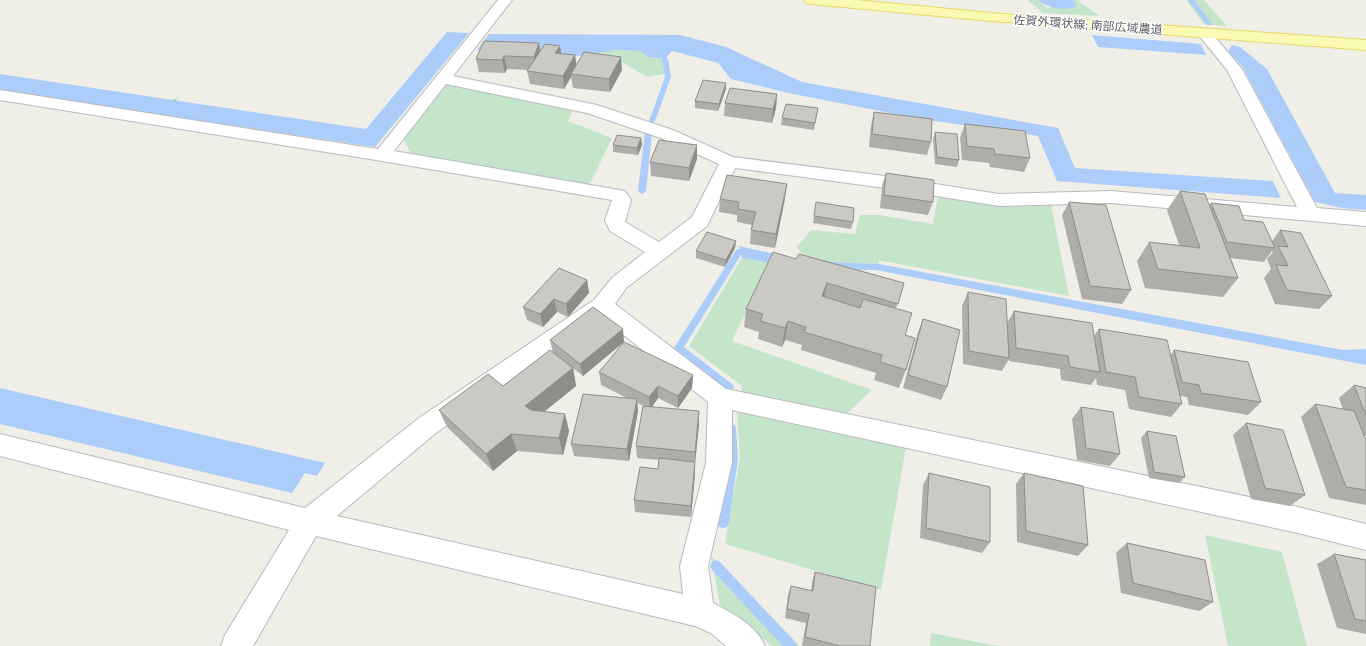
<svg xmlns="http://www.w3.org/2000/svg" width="1366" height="646" viewBox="0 0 1366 646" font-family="'Exo 2','Noto Sans JP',sans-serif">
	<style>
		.green { fill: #c5e5ca }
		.water { fill: #accdfa }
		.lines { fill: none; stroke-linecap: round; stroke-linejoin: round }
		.stream { fill: #accdfa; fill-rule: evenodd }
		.street-casing { stroke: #b9babf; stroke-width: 2 }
		.primary-casing { stroke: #e9d766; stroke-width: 2 }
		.path { stroke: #9ec5af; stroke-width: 2; stroke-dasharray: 3 1.5; stroke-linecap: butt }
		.street { fill: #fff; fill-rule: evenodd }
		.primary { fill: #faf9b1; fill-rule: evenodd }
		.wall { fill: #afada9 }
		.shaded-wall { fill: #8e8d89 }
		.building { fill: #cbc9c4; stroke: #8e8d89 }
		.labels { text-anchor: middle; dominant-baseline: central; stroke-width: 3; stroke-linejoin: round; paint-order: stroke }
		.far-street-label { font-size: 12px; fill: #5e6066; stroke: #fff }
	</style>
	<rect width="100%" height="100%" fill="#efefe7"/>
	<path class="green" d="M1028,0H1038L1047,8L1075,2L1072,0H1077L1100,16L1043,13Z
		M1186,0H1204L1227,26L1204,24Z
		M616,50L640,51L648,57L665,59L670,73L647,77L620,61L579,56Z
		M446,84L573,110L568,121L612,138L589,186L413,156L403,139Z
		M938,196L1004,207L1051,205L1069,296L878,260L879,264L807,261L797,247L811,230L855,234L860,215H879L933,224Z
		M742,258L770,263L732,341L872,390L842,418L743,396L741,385L689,346Z
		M737,412L906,447L881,590L725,544L740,457Z
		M1205,535L1282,552L1307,646H1228Z
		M711,556L800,646H772L720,605Z
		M931,633L992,645L1001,646H930Z"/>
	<path class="water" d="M1038,0H1072L1075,2L1076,7C1062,10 1049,9 1038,0Z
		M447,32L469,33L375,147L0,91V74L366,129Z
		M489,34L680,35L726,47L802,82L1058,128L1075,168L1273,181L1281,198L1057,181L1038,136L921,119L788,93L731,79L718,63L672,51L665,59L648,57L640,51L616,50L579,56L477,50Z
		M1092,35L1201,44L1206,55L1098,47Z
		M1232,45L1240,47L1267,69L1335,193L1366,195V210L1342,208L1315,202L1242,66L1228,51Z
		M739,246L807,261L879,264L1343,350L1366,349V365L876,270H809L742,258Z
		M0,388L325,463L317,476L305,473L292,493L0,424Z"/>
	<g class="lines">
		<path class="stream" d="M1188,0H1194L1212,24L1211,25H1207Z
			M665,57L668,59L671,77L655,121L652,123L649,121L665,77L662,59Z
			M645,132H651L652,134L646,191L642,194L638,191Z
			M739,249L752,251L756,254L752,257L741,255L684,347L732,384L734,387L732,390L729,391L726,390L676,351L674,348L736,250Z
			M731,424L735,425L736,428L738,459L729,523L727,527L723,528L719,527L717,523L728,459L726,428L727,425Z
			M716,560L720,562L795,642L797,646H783L712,570L710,566L712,562Z"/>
		<defs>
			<path id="street" d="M498,0H512L453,76L597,105L673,130L733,157L885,176L999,194L1111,191L1297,207L1227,70L1197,33L1199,30H1209L1242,69L1317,208L1366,212V226L1111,203L999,206L885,188L735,168L707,226L626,288L615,304L726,389L1298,507L1366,524V550L1298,533L732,410V463L708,566L713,603C732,613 756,625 765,646H726L711,633L695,626L316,536L253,646H221L225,635L289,530L0,456V434L305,508L419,418L594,300L612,278L645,252L610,231L605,220L612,200L382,161L0,100V90L378,149ZM446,84L587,113L661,138L719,164L692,217L659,242L625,222L631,200L625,191L394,151ZM601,317L708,402L706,463L680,566L683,594L337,516L437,432Z"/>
			<path id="primary" d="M804,0H856L991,13L1366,40V50L991,21L811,4L806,3Z"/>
		</defs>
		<use href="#street" class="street-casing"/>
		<use href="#primary" class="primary-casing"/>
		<path class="path" d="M173,101L177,98"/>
		<use href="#street" class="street"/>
		<use href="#primary" class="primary"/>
	</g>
	<path class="wall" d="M540,52L575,55L576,66L622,70L610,92L573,88L571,77L564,89L530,84L527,71L528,70L507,69L505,73L479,72L476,59Z
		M726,83V89L718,111L695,108V101Z
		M777,94L776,108L772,123L724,116L725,103Z
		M818,108L814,130L781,125L782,118Z
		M874,112L931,142L927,155L869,147L871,125Z
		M965,124L1030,158L1024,172L990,167L989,163L962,160L960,138Z
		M935,132L959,160L957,167L935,164L933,139Z
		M641,138L642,145L638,155L613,152V145Z
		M697,159L689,181L651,176L650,162Z
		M886,173L933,202L928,215L880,208L882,186Z
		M1180,191L1209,205L1211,203L1244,220L1272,241L1280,230L1332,296L1319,309L1275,304L1264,278L1271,269L1267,259L1273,252L1272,251L1264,262L1230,258L1238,278L1223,297L1145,288L1137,261L1149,242L1179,245L1167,210Z
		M785,198L775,248L750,244L751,230L752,225L737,222V215L719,212L720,199Z
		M1069,202L1131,290L1122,304L1082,299L1062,215Z
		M814,216L853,222L851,229L813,223Z
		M736,241L735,248L725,267L696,258V251Z
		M796,259L904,283L896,308L905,335L906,370L899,388L874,380L876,373L801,350L802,345L785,340L782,347L758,339L759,332L744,327L746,309Z
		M587,280L589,293L568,317L557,312L543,327L527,320L523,307Z
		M968,292L1007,323L1014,311L1094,336L1099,329L1171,355L1174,350L1261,402L1248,415L1189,405L1187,397L1180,396L1182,404L1171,417L1129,409L1125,390L1097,385L1096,378L1091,385L1061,380L1060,369L1009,361V359L1002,371L963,364L962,306Z
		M923,319L947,387L941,400L903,388L918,332Z
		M550,340L624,342L583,376L573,368L576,386L544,412L565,414L569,431L563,455L517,451L493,471L447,427L439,410L503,386L553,353Z
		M599,372L693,375L692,388L678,408L658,398L652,407L699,424L695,462V474L691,517L635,512L634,500L658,469L659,460L637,458L636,446L644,406L637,403L638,411L629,461L574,456L571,444L627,398L601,385Z
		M1354,385L1366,388V436L1364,435L1366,440V505L1329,498L1301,417L1315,404L1343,409L1339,398Z
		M1081,407L1120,454L1110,466L1077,460L1072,419Z
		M1246,423L1305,495L1290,506L1251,499L1233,435Z
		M1147,431L1185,477L1179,483L1149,478L1141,438Z
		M929,473L990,542L982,553L920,538L923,485Z
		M1024,473L1088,545L1078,556L1017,542L1016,484Z
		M1127,543L1213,602L1199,611L1121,593L1116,553Z
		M1334,554L1366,560V634L1337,628L1317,564Z
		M815,572L870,646H804L802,645L806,623L785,618L788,595L791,586L811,591L812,582Z"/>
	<path class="shaded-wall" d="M539,43L541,56L536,70L534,57Z
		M560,46L562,59L555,53Z
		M575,55L577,68L571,74V77L564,89L563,76Z
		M504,56L507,69L505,73L502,60Z
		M621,57L622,70L610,92L609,79Z
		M726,83V89L718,111L719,104Z
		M777,94L776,108L772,123L773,109Z
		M641,138L642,145L638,155L637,148Z
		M697,145V159L689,181V168Z
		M787,184L785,198L775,248L776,234Z
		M736,241L735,248L725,267L726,260Z
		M587,280L589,293L568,317L566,304Z
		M827,283L823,302L822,296Z
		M554,299L557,312L543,327L540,314Z
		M788,321L785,340L782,347L785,328Z
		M623,329L624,342L583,376L580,364Z
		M573,368L576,386L530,423L525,406Z
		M693,375L692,388L678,408V396Z
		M658,386V398L650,410L649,397Z
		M637,399L638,411L629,461L627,449Z
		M699,411V424L695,464V452Z
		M565,414L569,431L563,455L559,438Z
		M511,434L517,451L493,471L486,454Z
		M695,462V474L691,517V506Z"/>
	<path class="building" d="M484,41L539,43L534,57L504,56L502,60L476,59Z
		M545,44L560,46L555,53L575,55L563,76L527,71Z
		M584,52L621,57L609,79L571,74Z
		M703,80L726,83L719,104L695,101Z
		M730,88L777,94L773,109L725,103Z
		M786,104L818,108L815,123L782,118Z
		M874,112L932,119L931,142L872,134Z
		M965,124L1025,131L1030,158L995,154L994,149L967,146Z
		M935,132L957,134L959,160L937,157Z
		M617,135L641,138L637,148L613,145Z
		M659,140L697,145L689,168L650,162Z
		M886,173L934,180L933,202L884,195Z
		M727,175L787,184L776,234L751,230L756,212L738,209L739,202L720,199Z
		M1180,191L1205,194L1238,278L1158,269L1149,242L1200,248Z
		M816,202L854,208L853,222L814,216Z
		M1069,202L1106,205L1131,290L1090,286Z
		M1211,203L1239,206L1244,220L1263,222L1275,248L1227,242Z
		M1280,230L1301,233L1332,296L1287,290L1276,265L1288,266L1278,246L1288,247Z
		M707,232L736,241L726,260L696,251Z
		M773,252L796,259L799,254L904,283L898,304L827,283L822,296L860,308L863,299L912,313L905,335L915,338L906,370L880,362L882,355L804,332L806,327L788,321L785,328L760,321L763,314L746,309Z
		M559,268L587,280L566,304L554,299L540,314L523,307Z
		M968,292L1006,299L1009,358L969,351Z
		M593,307L623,329L580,364L550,340Z
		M1014,311L1092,323L1100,372L1070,367L1068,356L1016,348Z
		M923,319L960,330L947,387L908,375Z
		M1099,329L1167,340L1182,404L1139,397L1135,377L1106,372Z
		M624,342L693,375L678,396L658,386L649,397L599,372Z
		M550,350L573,368L525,406L531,410L565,414L559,438L511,434L486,454L439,410L488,374L503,386Z
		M1174,350L1248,362L1261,402L1201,393L1199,385L1182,382Z
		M1354,385L1366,388V415Z
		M583,394L637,399L627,449L571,444Z
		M1315,404L1354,411L1366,440V490L1346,487Z
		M643,406L699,411L695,452L636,446Z
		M1081,407L1113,412L1120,454L1086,448Z
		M1246,423L1283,430L1305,495L1265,488Z
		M1147,431L1176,436L1185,477L1154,472Z
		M659,458L695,462L691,506L634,500L640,467L658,469Z
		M929,473L990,487V542L926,528Z
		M1024,473L1083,486L1088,545L1026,531Z
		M1127,543L1205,560L1213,602L1133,583Z
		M1334,554L1366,560V621L1355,619Z
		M815,572L876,587L870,646H840L805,637L809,614L787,609L791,586L813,591Z"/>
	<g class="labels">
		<g class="far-street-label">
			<text transform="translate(1088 24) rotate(4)">佐賀外環状線; 南部広域農道</text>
		</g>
	</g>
</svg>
